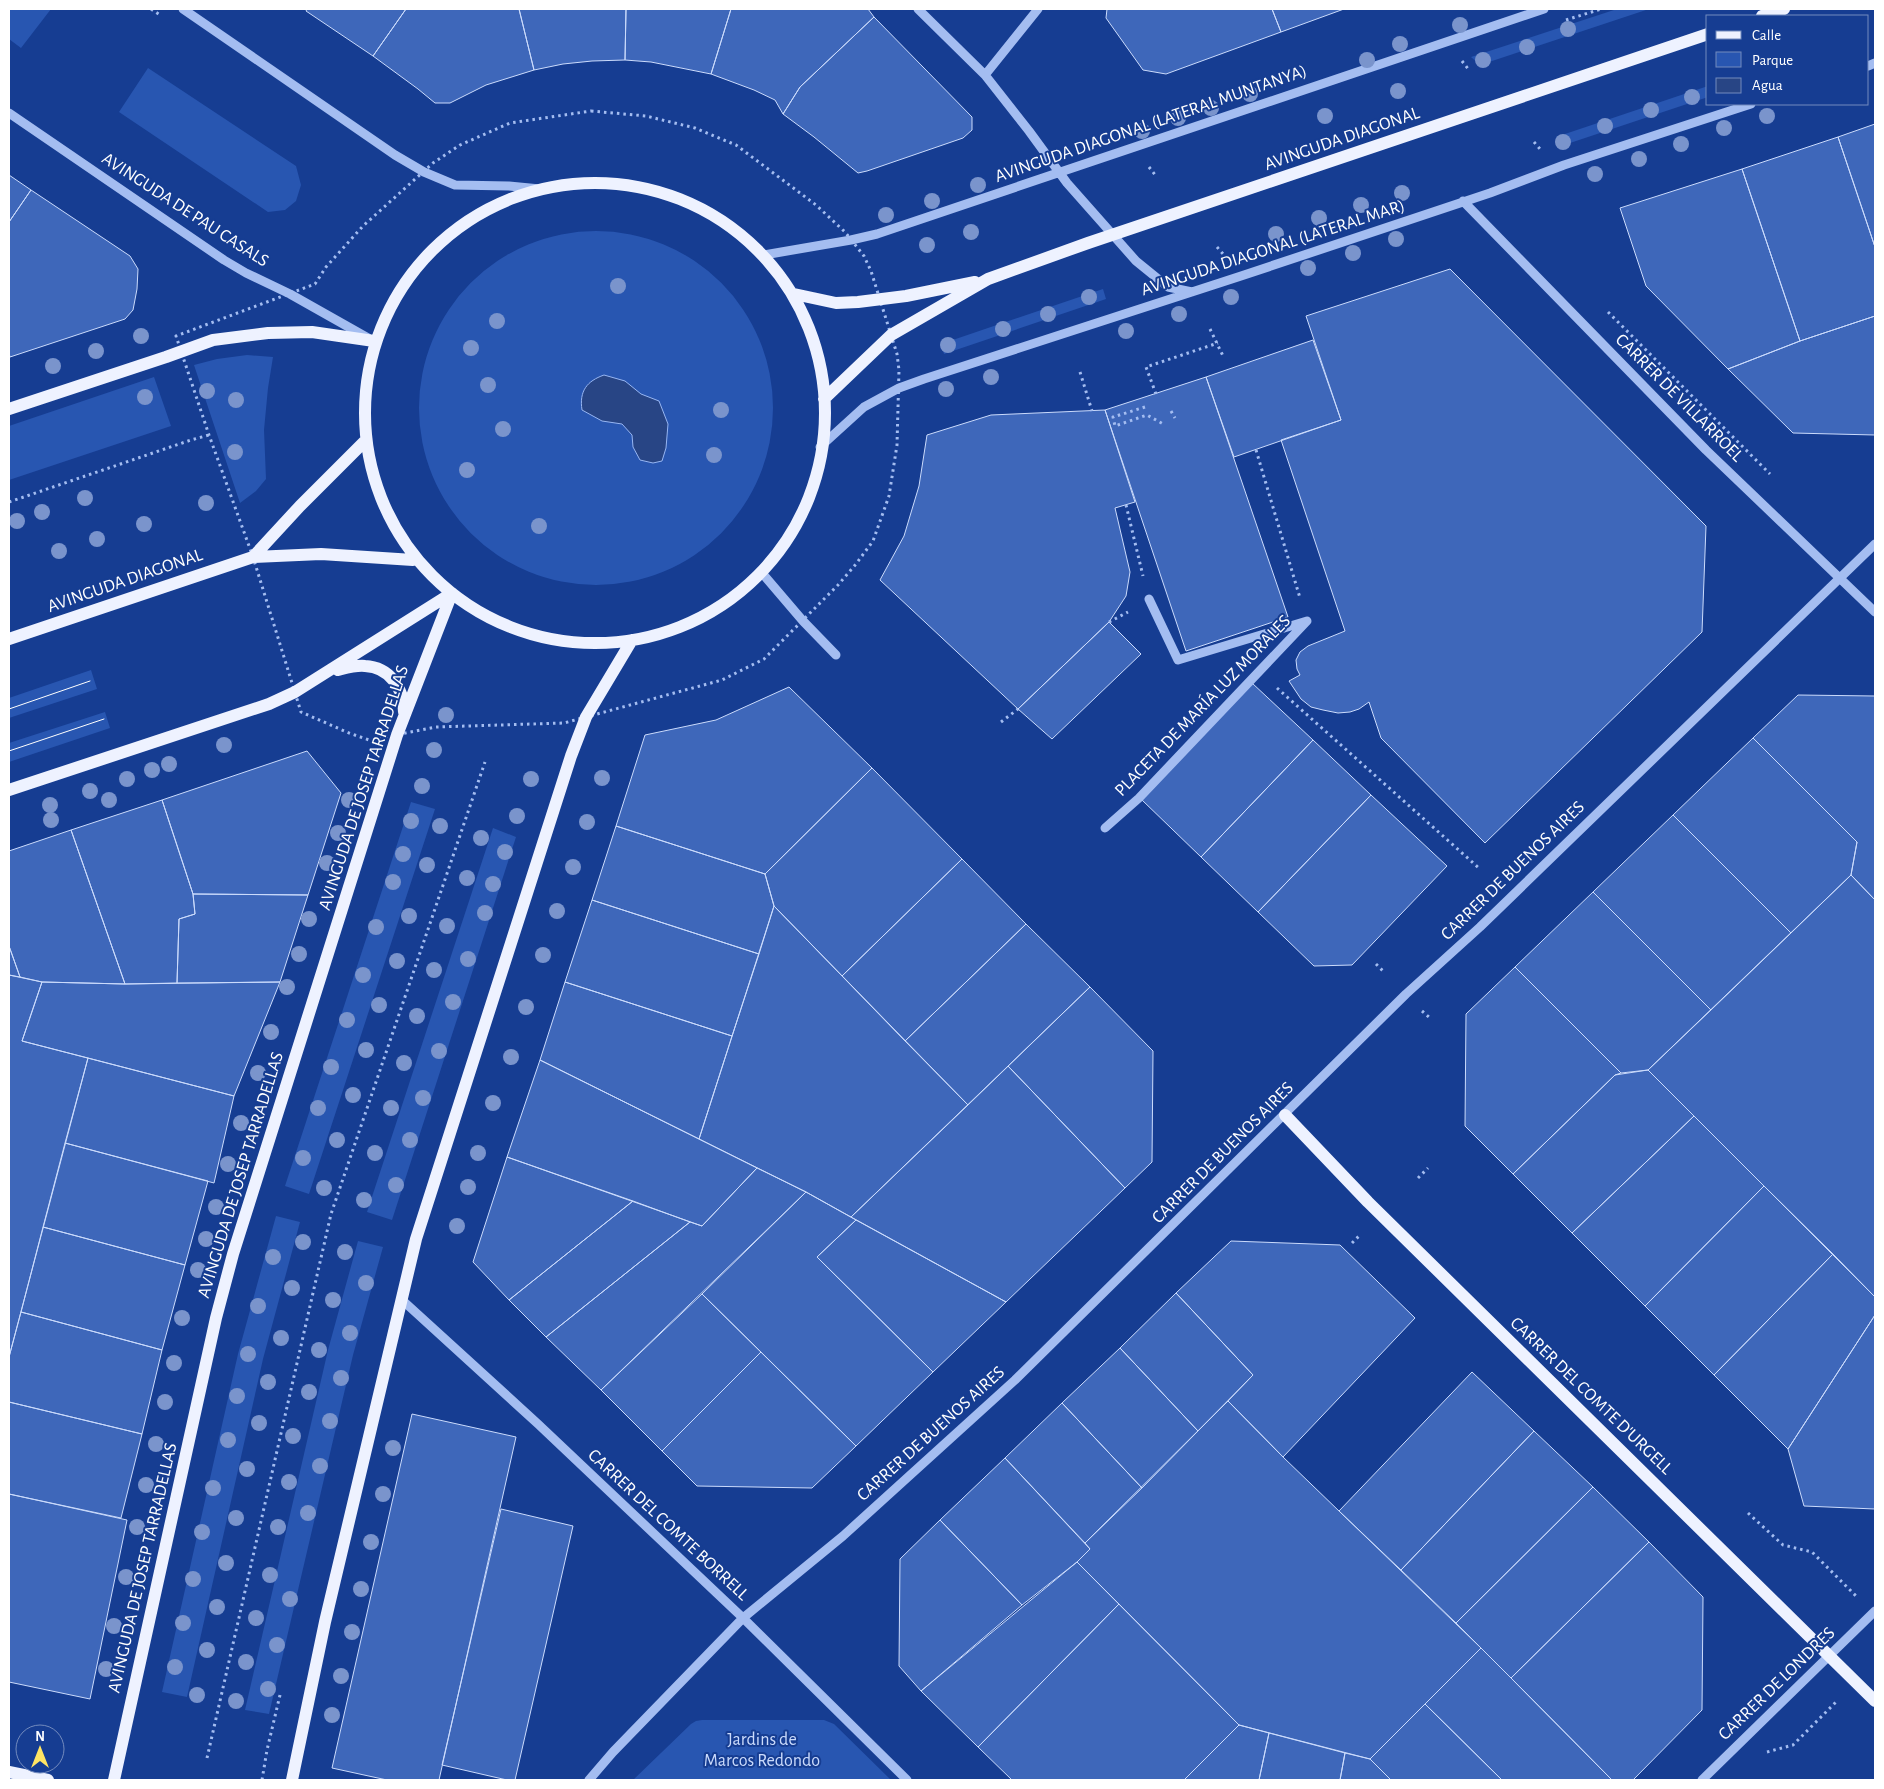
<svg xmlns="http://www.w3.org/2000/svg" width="1884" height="1789" viewBox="0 0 1884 1789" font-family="'Alegreya Sans',sans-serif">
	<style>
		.green { fill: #2856b1 }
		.water { fill: #284585; stroke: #97b6f3 }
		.building { fill: #3e67ba; stroke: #cbdbfc }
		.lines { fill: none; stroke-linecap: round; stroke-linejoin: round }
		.path { stroke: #a4bdf1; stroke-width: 3; stroke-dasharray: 2.5 4; stroke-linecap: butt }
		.minor { stroke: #a4bdf1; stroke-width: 9 }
		.major { stroke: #eef2ff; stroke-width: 12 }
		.tram { stroke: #fff; stroke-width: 1 }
		.tree { fill: #7a94cc }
		.labels { text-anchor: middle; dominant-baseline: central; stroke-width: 4; stroke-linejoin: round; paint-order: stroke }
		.street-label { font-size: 18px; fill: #fff; stroke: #163d92 }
		.park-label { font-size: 18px; fill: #cbdbfc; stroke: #163d92 }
	</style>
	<rect width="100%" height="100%" fill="#163d92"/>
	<path class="green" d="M9,9H51L21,48L9,39Z
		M1617,9H1649L1480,65L1471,57Z
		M148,68L296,166L301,185L296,201L285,210L268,212L119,112Z
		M1708,86V97L1558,147L1556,137Z
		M419 408a177 177 0 1 1 354 0a177 177 0 1 1-354 0Z
		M1103,289L1106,299L944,354L941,344Z
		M247,355L273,357L268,388L264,430L266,479L256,491L240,503L194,365L217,359Z
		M154,377L171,426L9,480V426Z
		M91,670L97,689L9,718V698Z
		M105,712L110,728L9,762V743Z
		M411,802L435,809L309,1194L285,1186Z
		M493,828L516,837L392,1220L367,1212Z
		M276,1216L300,1222L263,1359L187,1697L162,1692L238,1354Z
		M358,1241L383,1247L353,1355L269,1714L245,1710L328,1350Z
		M702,1720H824L834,1724L891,1780H633L691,1724L696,1721Z"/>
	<path class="water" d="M604,375L625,381L641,394L659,401L668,424L666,448L662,461L653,463L640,460L633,447L632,435L622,424L602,421L582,410C579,391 587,381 604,375Z"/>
	<path class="building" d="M307,9H406L373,56L306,11Z
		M406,9H519L534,70L486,85L450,103H435L418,89L373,56Z
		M519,9H626L625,60L592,61L563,64L534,70Z
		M626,9H731L711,74L651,62L625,60Z
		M731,9H868L874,17L800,87L783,114L775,100L754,90L711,74Z
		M1107,9H1272L1281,32L1166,74L1143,70L1106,18Z
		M1272,9H1344L1281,32Z
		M874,17L972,117V130L963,138L867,171L858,173L814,137L783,114L800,87Z
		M1875,124V247L1838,137Z
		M1838,137L1875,247V316L1800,341L1742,169Z
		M1742,169L1800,341L1728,369L1646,286L1620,208Z
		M9,175L31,190L9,222Z
		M31,190L130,256L138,269L137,289L133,310L125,319L10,357L9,353V222Z
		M1450,269L1706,526L1702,632L1485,843L1381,738L1369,702L1359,709L1350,712L1338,713L1323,710L1311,707L1301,699L1289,681L1300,675L1297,669L1296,660L1300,652L1308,646L1345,631L1281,440L1341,420L1306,316Z
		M1875,316V435L1793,433L1728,369L1800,341Z
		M1313,340L1341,420L1234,457L1206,377Z
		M1206,377L1288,617L1186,651L1105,410Z
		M1105,410L1135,502L1115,508L1130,572L1126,596L1109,622L1018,709L880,580L904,536L919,486L927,435L991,415Z
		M1109,622L1141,654L1052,739L1018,709Z
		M1252,683L1313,740L1201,857L1142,800Z
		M789,687L872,768L765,874L616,826L645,735L716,720Z
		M1798,695L1875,696V900L1851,875L1857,842L1753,738Z
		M1753,738L1857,842L1851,875L1791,933L1673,815Z
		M1313,740L1371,795L1258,912L1201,857Z
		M307,751L341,793L308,895L193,894L162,800Z
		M872,768L962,859L842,976L774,906L765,874Z
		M1371,795L1447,866L1352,965L1314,966L1258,912Z
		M162,800L193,894L195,914L179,919L177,983L125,984L71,830Z
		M1673,815L1791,933L1711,1010L1593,892Z
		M616,826L765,874L774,906L759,954L592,900Z
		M71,830L125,984L42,982L20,977L9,946V851Z
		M962,859L1026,924L905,1041L842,976Z
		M1851,875L1875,900V1297L1648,1070Z
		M1593,892L1711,1010L1648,1070L1621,1073L1515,967Z
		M193,894L308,895L280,982L177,983L179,919L195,914Z
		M592,900L759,954L732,1036L565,982Z
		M774,906L968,1105L851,1217L806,1192L699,1139Z
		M1026,924L1090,987L968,1105L905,1041Z
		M9,946L20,977L9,975Z
		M1515,967L1621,1073L1615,1075L1513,1174L1465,1126L1466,1014Z
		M9,975L42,982L22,1041L88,1058L9,1357Z
		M42,982L125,984L280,982L234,1096L22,1041Z
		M565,982L732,1036L699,1139L540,1060Z
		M1090,987L1153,1051L1152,1162L1125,1188L1008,1066Z
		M88,1058L234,1096L214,1183L65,1143Z
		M540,1060L699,1139L757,1168L702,1226L507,1157Z
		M1008,1066L1125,1188L1006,1302L851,1217Z
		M1648,1070L1694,1116L1572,1233L1513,1174L1615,1075Z
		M1694,1116L1764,1186L1645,1306L1572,1233Z
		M65,1143L208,1181L185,1265L43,1227Z
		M507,1157L633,1201L509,1300L473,1262Z
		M757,1168L806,1192L601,1390L546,1337L690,1222L702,1226Z
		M1764,1186L1833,1254L1714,1375L1645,1306Z
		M806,1192L856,1220L817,1257L933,1372L856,1446L702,1294Z
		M633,1201L690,1222L546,1337L509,1300Z
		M856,1220L1006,1302L933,1372L817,1257Z
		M43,1227L185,1265L162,1350L21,1312Z
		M1231,1241L1340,1245L1415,1318L1283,1457L1228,1401L1253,1375L1176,1293Z
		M1833,1254L1875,1297V1315L1788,1449L1714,1375Z
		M1176,1293L1253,1375L1198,1431L1120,1348Z
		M702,1294L761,1352L662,1451L601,1390Z
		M21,1312L162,1350L142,1434L9,1402V1357Z
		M1875,1315V1509L1804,1506L1788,1449Z
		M1120,1348L1198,1431L1142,1488L1062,1403Z
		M761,1352L856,1446L812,1488L697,1486L662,1451Z
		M1472,1372L1534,1431L1401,1570L1339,1511Z
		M1228,1401L1283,1457L1481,1648L1370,1759L1239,1725L1077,1562L1090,1549L1085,1543Z
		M9,1402L142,1434L121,1518L9,1494Z
		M1062,1403L1142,1488L1085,1543L1005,1458Z
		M412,1414L516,1437L439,1780H387L332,1768Z
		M1534,1431L1593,1487L1456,1623L1401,1570Z
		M1005,1458L1090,1549L1077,1562L1022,1605L940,1520Z
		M1593,1487L1649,1542L1511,1678L1456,1623Z
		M9,1494L127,1520L90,1699L9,1682Z
		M501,1509L573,1526L515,1780H507L442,1765Z
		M940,1520L1022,1605L921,1691L899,1666L900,1559Z
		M1649,1542L1703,1597L1702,1710L1633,1780H1612L1511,1678Z
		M1077,1562L1119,1604L978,1747L921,1691Z
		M1119,1604L1239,1725L1184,1780H1012L978,1747Z
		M1481,1648L1511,1678L1612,1780H1502L1425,1704Z
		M1425,1704L1502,1780H1391L1370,1759Z
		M1239,1725L1269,1733L1259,1780H1184Z
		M1269,1733L1345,1753L1340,1780H1259Z
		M1345,1753L1370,1759L1391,1780H1340Z"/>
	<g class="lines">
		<path class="path" d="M151,9L160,15
			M1566,20L1601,9
			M1462,61L1469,70
			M591,111L646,116L695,128L736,145L816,205L845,232L864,256L871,271L897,354L899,370L897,445L889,496L873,541L856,564L838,585L764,659L722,680L564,723L436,727L369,740L349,733L301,712L253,557L209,435L176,336L315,284L326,267L363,226L433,163L460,145L510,123Z
			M1534,142L1540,149
			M1149,167L1156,176
			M1217,247L1224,255
			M1608,312L1770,474
			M1210,329L1224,358
			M1080,372L1092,411
			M1156,394L1146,367L1218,343
			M1145,407L1113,417L1115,426L1147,415L1165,425
			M1171,411L1175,418
			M1256,450L1300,598
			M9,502L191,440L209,435
			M1126,505L1143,576
			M1109,622L1128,612
			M1277,688L1480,869
			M1001,722L1018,709
			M1376,964L1385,973
			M1422,1011L1430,1018
			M1418,1178L1428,1168
			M1352,1243L1360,1235
			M1748,1513L1783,1545L1812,1552L1856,1596
			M1767,1752L1793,1745L1837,1701
			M207,1758L331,1214L485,762
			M262,1780L267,1750L280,1695"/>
		<path class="minor" d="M183,9L395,155L424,172L455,185L509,186L540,189
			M918,9L985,75L1029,131L1067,183L1136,261L1168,287L1192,292
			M1868,66L1875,63
			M985,75L1038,9
			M9,113L224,260L246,273L290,294L368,338
			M1463,201L1706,450L1875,612
			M764,255L851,240L877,234L1544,9
			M820,447L864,407L899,388L924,379L1241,276L1490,193L1564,165L1751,104
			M762,573L803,621L836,655
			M1105,828L1139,798L1307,621L1178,660L1149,599
			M401,1299L538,1424L743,1618L907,1780
			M589,1780L613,1752L743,1618L843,1536L1015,1380L1406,994L1480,927L1875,544
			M1702,1780L1875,1611"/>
		<path class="major" d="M1762,16L1784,9
			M365 413a230 230 0 1 1 460 0a230 230 0 1 1-460 0Z
			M794,294L836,303L858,302L906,296L975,282
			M824,399L891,335L988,279L1088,243L1708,34
			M9,409L166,357L213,340L268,333L312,332L374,341
			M253,557L300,506L364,442
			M9,639L253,557L321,554L413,560
			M338,670C346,668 356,665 365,666C390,667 404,689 404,712
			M9,790L269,704L295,692L452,593
			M1285,1115L1368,1202L1875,1701
			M9,1772L48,1780
			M114,1780L216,1318L233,1254L397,735L452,593
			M292,1780L325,1622L416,1239L571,756L586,717L632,640"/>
		<path class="tram" d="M9,709L90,681
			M9,751L104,719"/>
	</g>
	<g class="tree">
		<circle cx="1460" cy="25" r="8"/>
		<circle cx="1568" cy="29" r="8"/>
		<circle cx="1400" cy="44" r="8"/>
		<circle cx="1527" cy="47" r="8"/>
		<circle cx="1367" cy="60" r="8"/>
		<circle cx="1483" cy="60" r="8"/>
		<circle cx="1398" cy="91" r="8"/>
		<circle cx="1250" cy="94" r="8"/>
		<circle cx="1692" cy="97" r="8"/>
		<circle cx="1211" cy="108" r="8"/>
		<circle cx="1651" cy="110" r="8"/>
		<circle cx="1325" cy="116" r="8"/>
		<circle cx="1767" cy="116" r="8"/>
		<circle cx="1178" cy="118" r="8"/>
		<circle cx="1605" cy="126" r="8"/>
		<circle cx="1724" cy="128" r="8"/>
		<circle cx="1142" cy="131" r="8"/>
		<circle cx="1563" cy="142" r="8"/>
		<circle cx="1681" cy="144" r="8"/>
		<circle cx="1639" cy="159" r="8"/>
		<circle cx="1595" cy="174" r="8"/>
		<circle cx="978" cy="185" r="8"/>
		<circle cx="1402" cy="193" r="8"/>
		<circle cx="932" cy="201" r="8"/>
		<circle cx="1361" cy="205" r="8"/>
		<circle cx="886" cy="215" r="8"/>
		<circle cx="1319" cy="218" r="8"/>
		<circle cx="971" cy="232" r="8"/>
		<circle cx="1276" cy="234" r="8"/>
		<circle cx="1396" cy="239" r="8"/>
		<circle cx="927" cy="245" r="8"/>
		<circle cx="1353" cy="253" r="8"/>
		<circle cx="1308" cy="268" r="8"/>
		<circle cx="618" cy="286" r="8"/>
		<circle cx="1089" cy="297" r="8"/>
		<circle cx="1231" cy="297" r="8"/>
		<circle cx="1048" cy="314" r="8"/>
		<circle cx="1179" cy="314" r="8"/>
		<circle cx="497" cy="321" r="8"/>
		<circle cx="1003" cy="329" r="8"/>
		<circle cx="1126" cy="331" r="8"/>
		<circle cx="141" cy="336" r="8"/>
		<circle cx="948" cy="345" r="8"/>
		<circle cx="471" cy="348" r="8"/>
		<circle cx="96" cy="351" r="8"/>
		<circle cx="53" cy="366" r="8"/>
		<circle cx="991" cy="377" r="8"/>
		<circle cx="488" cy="385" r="8"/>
		<circle cx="946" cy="389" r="8"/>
		<circle cx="207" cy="391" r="8"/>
		<circle cx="145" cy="397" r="8"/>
		<circle cx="236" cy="400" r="8"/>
		<circle cx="721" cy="410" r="8"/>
		<circle cx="503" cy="429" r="8"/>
		<circle cx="235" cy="452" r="8"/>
		<circle cx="714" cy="455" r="8"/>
		<circle cx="467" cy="470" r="8"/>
		<circle cx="85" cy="498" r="8"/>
		<circle cx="206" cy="503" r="8"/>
		<circle cx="42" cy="512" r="8"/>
		<circle cx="17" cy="521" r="8"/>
		<circle cx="144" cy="524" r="8"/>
		<circle cx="539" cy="526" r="8"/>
		<circle cx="97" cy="539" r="8"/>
		<circle cx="59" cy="551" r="8"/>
		<circle cx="446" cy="715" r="8"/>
		<circle cx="224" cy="745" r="8"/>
		<circle cx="434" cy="750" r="8"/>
		<circle cx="169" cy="764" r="8"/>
		<circle cx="152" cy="770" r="8"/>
		<circle cx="602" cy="778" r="8"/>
		<circle cx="127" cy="779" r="8"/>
		<circle cx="531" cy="779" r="8"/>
		<circle cx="422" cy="786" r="8"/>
		<circle cx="90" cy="791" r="8"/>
		<circle cx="109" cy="800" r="8"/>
		<circle cx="349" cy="800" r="8"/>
		<circle cx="50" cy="805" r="8"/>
		<circle cx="517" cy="816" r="8"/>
		<circle cx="51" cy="820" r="8"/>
		<circle cx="411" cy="821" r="8"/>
		<circle cx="587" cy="822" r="8"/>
		<circle cx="440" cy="826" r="8"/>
		<circle cx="338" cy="833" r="8"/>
		<circle cx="481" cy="838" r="8"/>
		<circle cx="505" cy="852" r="8"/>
		<circle cx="403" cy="854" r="8"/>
		<circle cx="327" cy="863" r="8"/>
		<circle cx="427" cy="865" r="8"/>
		<circle cx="573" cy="867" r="8"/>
		<circle cx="467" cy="878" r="8"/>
		<circle cx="393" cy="882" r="8"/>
		<circle cx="493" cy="884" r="8"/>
		<circle cx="557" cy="911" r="8"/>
		<circle cx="485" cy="913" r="8"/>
		<circle cx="409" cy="916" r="8"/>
		<circle cx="309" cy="919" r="8"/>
		<circle cx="447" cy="926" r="8"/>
		<circle cx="376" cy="927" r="8"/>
		<circle cx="299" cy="954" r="8"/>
		<circle cx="543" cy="955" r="8"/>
		<circle cx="468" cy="959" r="8"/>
		<circle cx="397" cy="961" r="8"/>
		<circle cx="434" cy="970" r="8"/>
		<circle cx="363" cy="975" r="8"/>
		<circle cx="287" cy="987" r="8"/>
		<circle cx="453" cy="1002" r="8"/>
		<circle cx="379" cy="1005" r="8"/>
		<circle cx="526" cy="1007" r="8"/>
		<circle cx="417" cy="1016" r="8"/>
		<circle cx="347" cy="1020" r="8"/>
		<circle cx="271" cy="1032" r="8"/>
		<circle cx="366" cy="1050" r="8"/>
		<circle cx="439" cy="1051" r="8"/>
		<circle cx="511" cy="1057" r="8"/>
		<circle cx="404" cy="1063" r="8"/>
		<circle cx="331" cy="1067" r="8"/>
		<circle cx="258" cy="1073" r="8"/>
		<circle cx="353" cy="1095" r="8"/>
		<circle cx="423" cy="1098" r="8"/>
		<circle cx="493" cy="1103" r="8"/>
		<circle cx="318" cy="1108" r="8"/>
		<circle cx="391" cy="1108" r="8"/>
		<circle cx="241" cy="1123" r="8"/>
		<circle cx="337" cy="1140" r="8"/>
		<circle cx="410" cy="1140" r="8"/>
		<circle cx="375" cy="1153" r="8"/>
		<circle cx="478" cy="1153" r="8"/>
		<circle cx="303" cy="1158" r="8"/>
		<circle cx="228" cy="1164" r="8"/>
		<circle cx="396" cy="1185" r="8"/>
		<circle cx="468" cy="1187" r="8"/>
		<circle cx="324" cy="1188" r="8"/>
		<circle cx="364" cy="1200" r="8"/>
		<circle cx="216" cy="1207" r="8"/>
		<circle cx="457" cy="1226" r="8"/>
		<circle cx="206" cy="1239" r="8"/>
		<circle cx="303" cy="1242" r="8"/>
		<circle cx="345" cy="1252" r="8"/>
		<circle cx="273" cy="1257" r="8"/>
		<circle cx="198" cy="1270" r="8"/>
		<circle cx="366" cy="1283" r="8"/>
		<circle cx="292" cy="1288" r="8"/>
		<circle cx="333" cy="1300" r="8"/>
		<circle cx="258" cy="1306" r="8"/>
		<circle cx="182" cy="1318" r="8"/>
		<circle cx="350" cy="1333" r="8"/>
		<circle cx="281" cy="1338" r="8"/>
		<circle cx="319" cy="1350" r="8"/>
		<circle cx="248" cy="1354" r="8"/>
		<circle cx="174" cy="1363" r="8"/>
		<circle cx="341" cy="1378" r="8"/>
		<circle cx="268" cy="1382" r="8"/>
		<circle cx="309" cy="1392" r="8"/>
		<circle cx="237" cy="1396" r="8"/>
		<circle cx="165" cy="1402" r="8"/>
		<circle cx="330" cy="1421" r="8"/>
		<circle cx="259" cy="1423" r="8"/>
		<circle cx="293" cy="1436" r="8"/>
		<circle cx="228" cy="1440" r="8"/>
		<circle cx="156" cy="1444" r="8"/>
		<circle cx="393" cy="1448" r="8"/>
		<circle cx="320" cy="1466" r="8"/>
		<circle cx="247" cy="1469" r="8"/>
		<circle cx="289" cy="1482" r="8"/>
		<circle cx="146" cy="1485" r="8"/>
		<circle cx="213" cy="1488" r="8"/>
		<circle cx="383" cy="1494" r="8"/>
		<circle cx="308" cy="1513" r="8"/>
		<circle cx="236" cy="1518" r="8"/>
		<circle cx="137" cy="1527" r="8"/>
		<circle cx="278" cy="1527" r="8"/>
		<circle cx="202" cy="1532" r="8"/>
		<circle cx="371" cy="1542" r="8"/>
		<circle cx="226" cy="1563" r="8"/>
		<circle cx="270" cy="1575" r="8"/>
		<circle cx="126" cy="1577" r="8"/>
		<circle cx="193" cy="1579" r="8"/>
		<circle cx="361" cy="1589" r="8"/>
		<circle cx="290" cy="1599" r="8"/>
		<circle cx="217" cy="1607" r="8"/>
		<circle cx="256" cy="1618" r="8"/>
		<circle cx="183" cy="1623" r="8"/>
		<circle cx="114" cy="1626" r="8"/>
		<circle cx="352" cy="1632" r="8"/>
		<circle cx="277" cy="1645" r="8"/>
		<circle cx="207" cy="1650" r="8"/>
		<circle cx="246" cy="1662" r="8"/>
		<circle cx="175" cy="1667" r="8"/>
		<circle cx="106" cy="1669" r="8"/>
		<circle cx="341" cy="1676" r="8"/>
		<circle cx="268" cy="1689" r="8"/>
		<circle cx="197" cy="1695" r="8"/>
		<circle cx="236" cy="1701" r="8"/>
		<circle cx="332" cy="1715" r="8"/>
	</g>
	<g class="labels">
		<g class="street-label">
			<text transform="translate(1151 124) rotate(-19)">AVINGUDA DIAGONAL (LATERAL MUNTANYA)</text>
			<text transform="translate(1342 139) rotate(-19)">AVINGUDA DIAGONAL</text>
			<text transform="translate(185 210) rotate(33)">AVINGUDA DE PAU CASALS</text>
			<text transform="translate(1273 248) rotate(-18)">AVINGUDA DIAGONAL (LATERAL MAR)</text>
			<text transform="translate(1679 398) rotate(45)">CARRER DE VILLARROEL</text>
			<text transform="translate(125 581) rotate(-19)">AVINGUDA DIAGONAL</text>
			<text transform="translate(1203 706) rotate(-46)">PLACETA DE MARÍA LUZ MORALES</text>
			<text transform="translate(364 788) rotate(-72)">AVINGUDA DE JOSEP TARRADELLAS</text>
			<text transform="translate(1513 871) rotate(-44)">CARRER DE BUENOS AIRES</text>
			<text transform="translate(1223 1153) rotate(-45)">CARRER DE BUENOS AIRES</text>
			<text transform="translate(241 1175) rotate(-73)">AVINGUDA DE JOSEP TARRADELLAS</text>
			<text transform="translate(1591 1396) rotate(44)">CARRER DEL COMTE D'URGELL</text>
			<text transform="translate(931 1434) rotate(-42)">CARRER DE BUENOS AIRES</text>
			<text transform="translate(668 1525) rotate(43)">CARRER DEL COMTE BORRELL</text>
			<text transform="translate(143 1568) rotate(-77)">AVINGUDA DE JOSEP TARRADELLAS</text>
			<text transform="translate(1777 1684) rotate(-44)">CARRER DE LONDRES</text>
		</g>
		<g class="park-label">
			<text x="762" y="1740">Jardins de<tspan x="762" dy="21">Marcos Redondo</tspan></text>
		</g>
	</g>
	<rect width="1884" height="1789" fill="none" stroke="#ffffff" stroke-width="20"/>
	<rect x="1706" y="15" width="162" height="90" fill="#163d92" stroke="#738bbe"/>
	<rect x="1716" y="31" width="25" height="8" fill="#eef2ff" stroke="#738bbe"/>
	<text x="1752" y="40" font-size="15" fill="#ffffff">Calle</text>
	<rect x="1716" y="52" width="25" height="15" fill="#2856b1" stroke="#738bbe"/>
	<text x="1752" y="65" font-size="15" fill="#ffffff">Parque</text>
	<rect x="1716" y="78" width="25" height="15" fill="#284585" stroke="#738bbe"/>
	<text x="1752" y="90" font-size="15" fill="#ffffff">Agua</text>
	<g transform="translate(40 1749)"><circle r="24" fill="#163d92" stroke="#738bbe"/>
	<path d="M0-4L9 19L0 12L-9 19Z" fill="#ffe564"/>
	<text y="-8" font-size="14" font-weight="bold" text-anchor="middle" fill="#ffffff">N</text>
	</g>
</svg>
